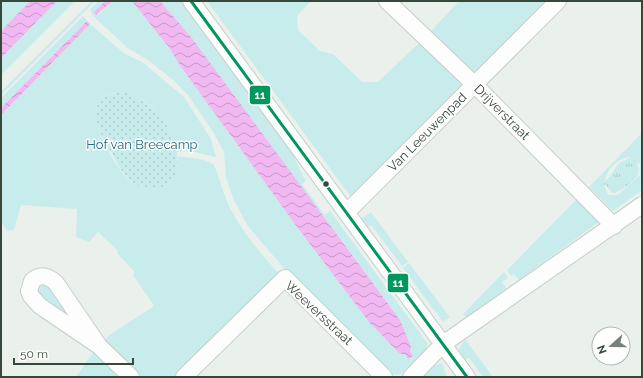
<svg xmlns="http://www.w3.org/2000/svg" width="643" height="378" viewBox="0 0 643 378" font-family="Raleway,sans-serif">
	<style>
		.grass { fill: #c8ecec; fill-rule: evenodd }
		.park { fill: url(#park-tufts) }
		.garden { fill: url(#garden-dots) }
		.water { fill: url(#water-waves) }
		.lines { fill: none; stroke-linecap: round; stroke-linejoin: round }
		.minor-casing { stroke: #c6cec8; stroke-width: 18 }
		.minor { stroke: #fcfdfc; stroke-width: 16 }
		.bus-1-casing { stroke: #fff; stroke-width: 6 }
		.bus-1 { stroke: #00965e; stroke-width: 3 }
		.bus-dot { fill: #354839; stroke: #fff; stroke-width: 1.5 }
		.labels { text-anchor: middle; dominant-baseline: central; stroke-width: 3; stroke-linejoin: round; paint-order: stroke }
		.street-label { font-size: 13px; fill: #354839; stroke: #fff }
		.park-label { font-size: 13px; fill: #246a7e; stroke: #fff }
		.line-badge { stroke: #fff; stroke-width: 1.5 }
		.badge-label { font-size: 11px; text-anchor: middle; font-weight: bold; fill: #fff }
	</style>
	<defs>
		<pattern id="park-tufts" width="24" height="20" patternUnits="userSpaceOnUse"><rect width="24" height="20" fill="#c8ecec"/><path d="M3 7l-1-3M5 7V3M7 7l1-3M15 17l-1-3M17 17v-4M19 17l1-3" fill="none" stroke="#accccb"/></pattern>
		<pattern id="garden-dots" width="8" height="8" patternUnits="userSpaceOnUse"><rect width="8" height="8" fill="#c8ecec"/><path d="M2 2h.1M6 6h.1" fill="none" stroke="#accccb" stroke-width="1.8" stroke-linecap="round"/></pattern>
		<pattern id="water-waves" width="16" height="10" patternUnits="userSpaceOnUse"><rect width="16" height="10" fill="#f2b8f2"/><path d="M0 5q4-4 8 0t8 0" fill="none" stroke="#c598c5"/></pattern>
	</defs>
	<rect width="100%" height="100%" fill="#eaf1ec"/>
	<path class="grass" d="M1,1H30L1,31Z
		M57,1H75L1,75V58Z
		M92,1H95L1,95V92Z
		M99,1H105L94,12L98,15L113,1H132L170,49L181,67L300,231L369,322L400,354H405L408,359L413,356C408,349 404,329 400,320L195,43L160,1H181L293,154L300,170L306,181L302,184L325,215L330,211L428,344L426,350L401,374L393,375L282,266L247,225L234,200L226,178L224,152L213,132L188,95L173,80L148,60L129,49L93,16L90,9Z
		M207,1H311L297,16L298,30L320,51L333,54L362,82H378L421,41L467,86L351,197Z
		M459,1H551L475,78L430,32Z
		M83,16L87,21L1,108V98Z
		M90,24L125,54L142,62L184,97L211,139L216,157L189,151L177,152C175,141 169,127 162,119C149,101 116,79 99,104C87,121 116,167 129,180C136,186 145,189 154,189C173,188 178,172 178,156C189,158 205,158 214,165C216,168 226,200 230,208C243,233 261,254 280,275L178,377H140L103,341L111,334L154,306L133,275L135,272L117,253L118,251L98,232L89,242L76,237L77,209L21,205L14,230L7,231L1,222V115Z
		M642,133V190L613,211L589,187ZM630,157L640,164V175L618,195H608L604,185C605,172 616,158 630,157Z
		M578,198L599,222L519,280L514,274L511,276L507,270Z
		M371,212L408,262L402,266L371,225L367,227L361,219Z
		M409,263L450,317L443,322L403,268Z
		M504,272L508,278L502,282L507,289L467,319L463,314Z
		M46,283L76,321C62,313 37,305 37,285Z
		M465,339L493,377H483L469,358L465,360L458,351Z
		M94,351L120,377H76Z
		M442,363L447,377H423L434,366Z"/>
	<path class="park" d="M629,157L638,162L637,164C638,167 640,170 638,174C636,180 618,194 612,193L606,185H604L605,179L607,180L619,163L628,159Z"/>
	<path class="garden" d="M123,92C138,97 152,106 162,119C177,137 191,183 156,189C147,190 138,187 131,181C123,174 117,163 112,154C97,130 81,97 123,92Z"/>
	<path class="water" d="M30,1H57L1,58V31Z
		M105,1H113L96,15L94,12Z
		M132,1H160L191,37L400,320L411,347L410,351L413,356L408,359L405,354H400L369,322L300,231L181,67L170,49Z
		M87,21L90,24L1,115V108Z"/>
	<g class="lines">
		<defs>
			<path id="minor" d="M191,1L467,377
				M387,1L475,85L614,226
				M347,212L558,1
				M99,346L56,283C48,276 41,273 32,281L29,291L31,296L40,306L99,346L131,377
				M184,377L285,278L384,377
				M411,377L443,344L642,205"/>
		</defs>
		<use href="#minor" class="minor-casing"/>
		<use href="#minor" class="minor"/>
		<defs>
			<path id="bus-1" d="M191,1L467,377"/>
		</defs>
		<use href="#bus-1" class="bus-1-casing"/>
		<use href="#bus-1" class="bus-1"/>
	</g>
	<circle class="bus-dot" cx="326" cy="184" r="3.5"/>
	<g class="labels">
		<g class="street-label">
			<text transform="translate(502 112) rotate(45)">Drijverstraat</text>
			<text transform="translate(427 132) rotate(-45)">Van Leeuwenpad</text>
			<text transform="translate(319 313) rotate(43)">Weeversstraat</text>
		</g>
		<g class="park-label">
			<text x="142" y="144">Hof van Breecamp</text>
		</g>
	</g>
	<g class="line-badge">
		<rect x="249" y="85" width="22" height="20" rx="4" fill="#00965e"/>
		<rect x="387" y="273" width="22" height="20" rx="4" fill="#00965e"/>
	</g>
	<g class="badge-label">
		<text x="260" y="99">11</text>
		<text x="398" y="287">11</text>
	</g>
	<rect width="643" height="378" fill="none" stroke="#354839" stroke-width="4"/>
	<g transform="translate(611 346) rotate(249)"><circle r="19" fill="#ffffff" stroke="#aeb6b0"/>
	<path d="M0-3L7 15L0 10L-7 15Z" fill="#748378"/>
	<text y="-6" font-size="11" font-weight="bold" text-anchor="middle" fill="#354839">N</text>
	</g>
	<path d="M14 358v6h119v-6" fill="none" stroke="#354839" stroke-width="2"/>
	<text x="20" y="358" font-size="12" fill="#354839" stroke="#ffffff" stroke-width="3" paint-order="stroke">50 m</text>
</svg>
